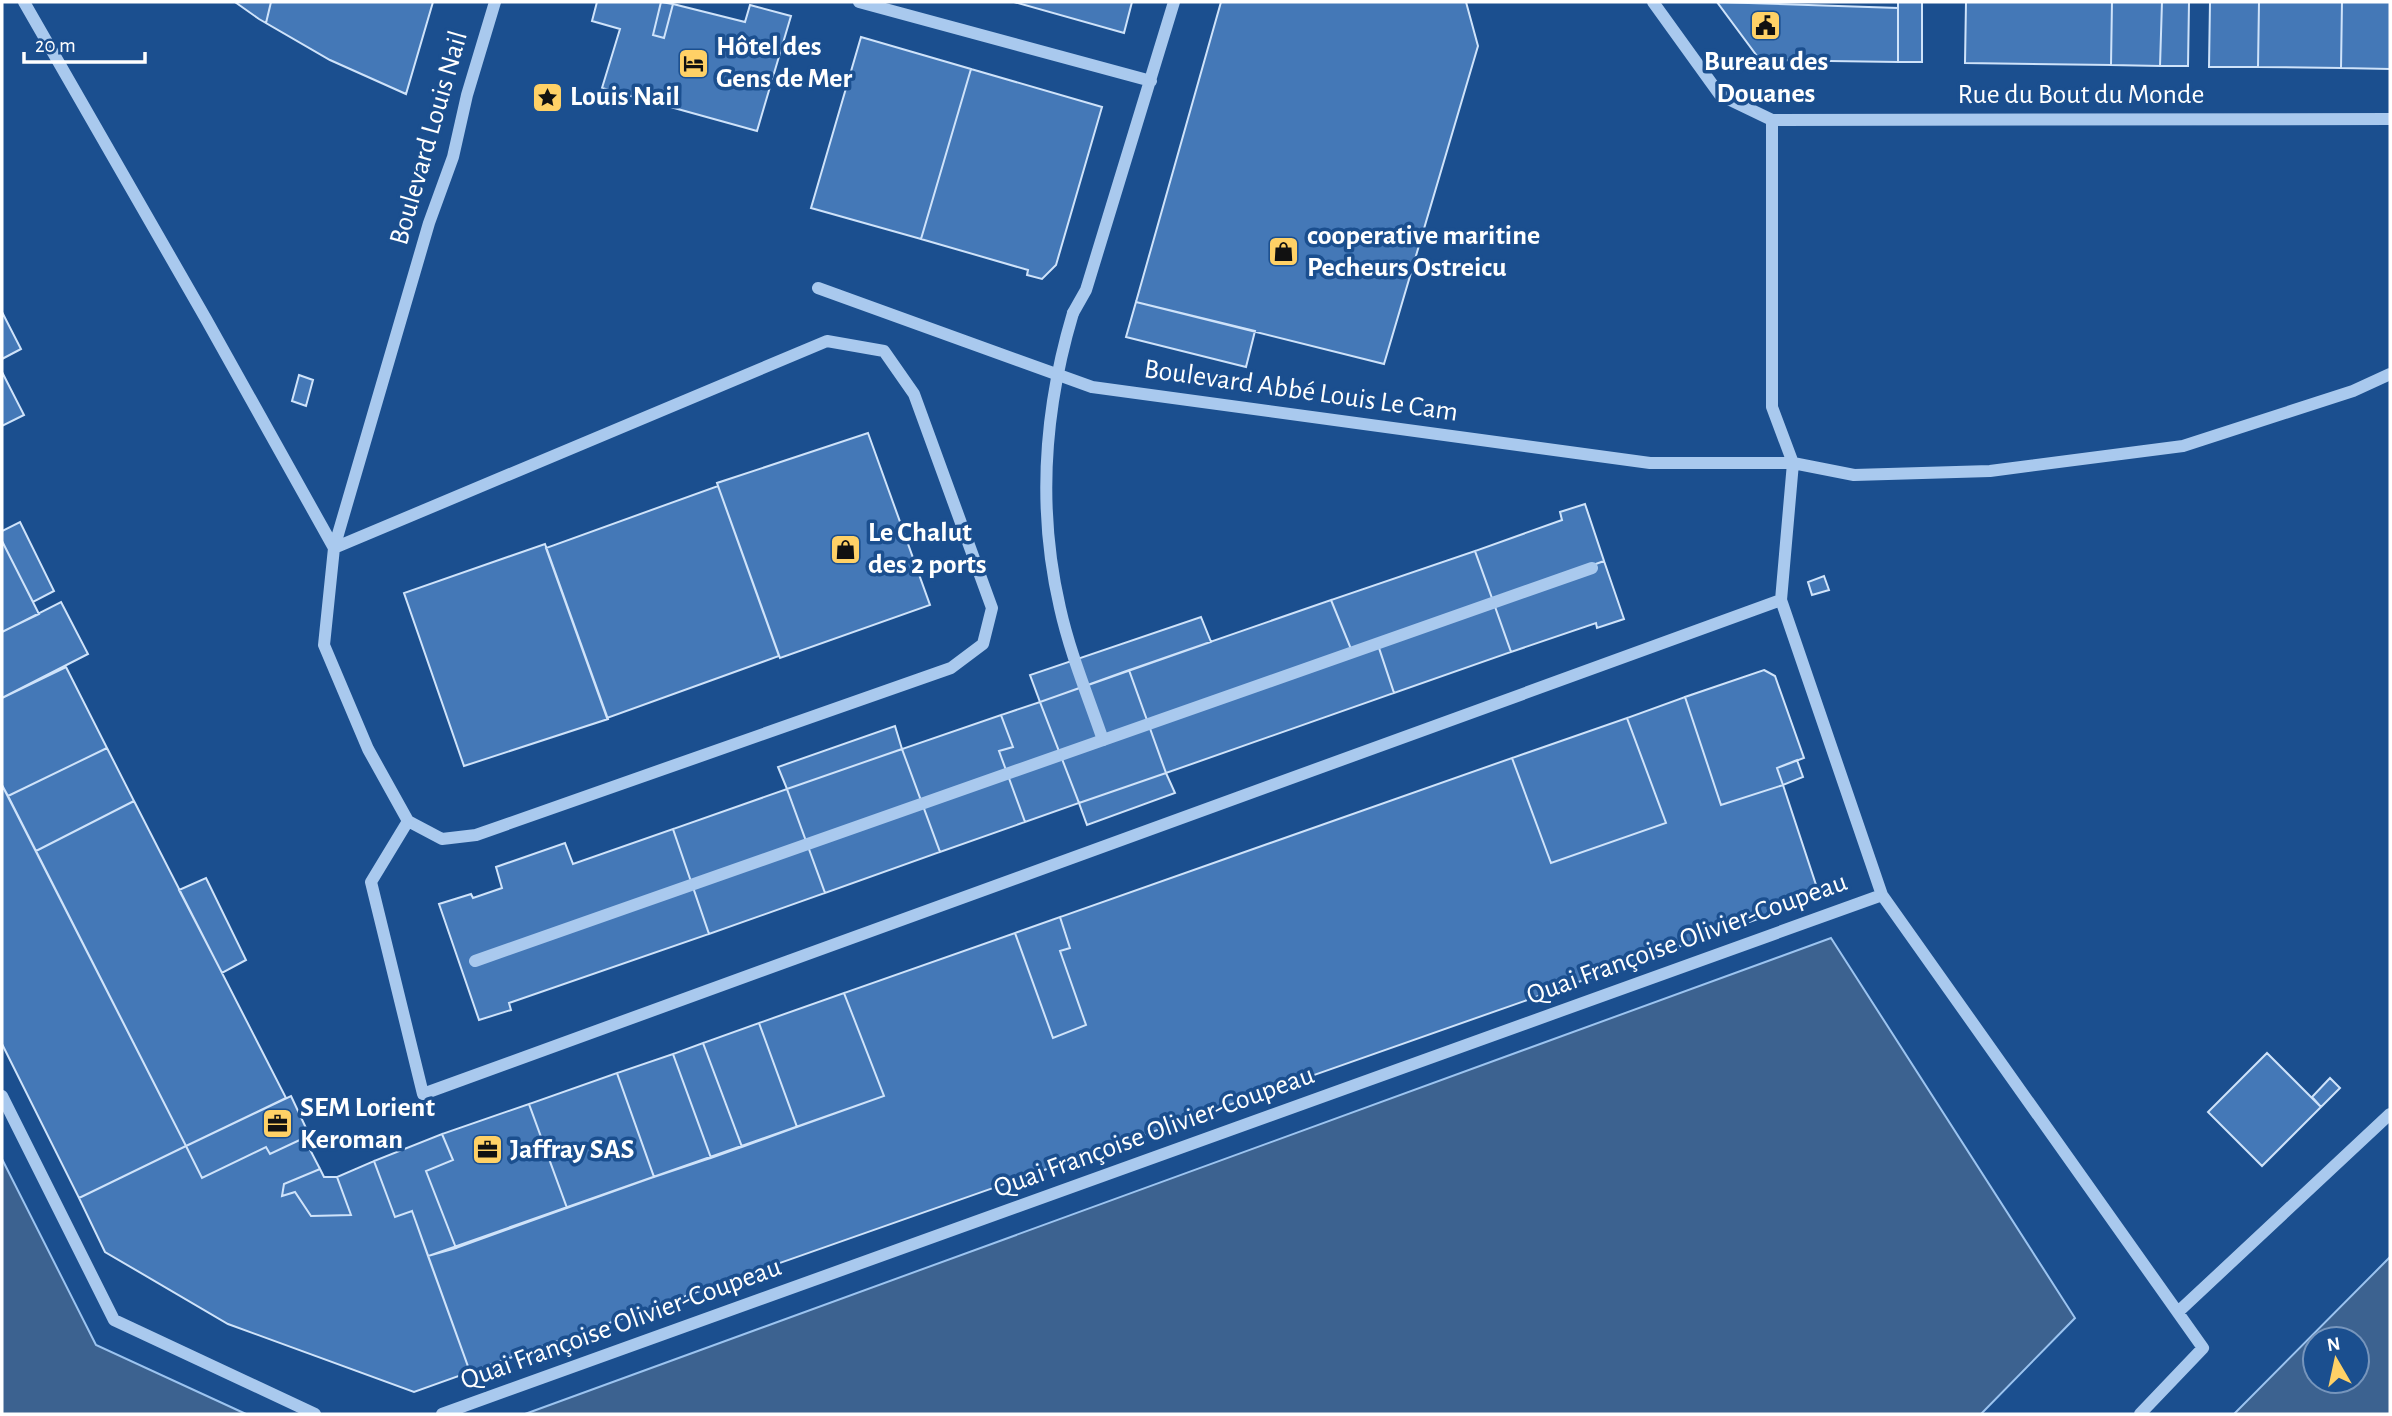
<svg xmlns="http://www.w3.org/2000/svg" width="2392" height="1416" viewBox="0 0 2392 1416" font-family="'Alegreya Sans',sans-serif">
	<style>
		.water { fill: #3c6290; stroke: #9cc4f0; stroke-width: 2; fill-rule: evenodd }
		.building { fill: #4478b7; stroke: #cfe3fa; stroke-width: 2 }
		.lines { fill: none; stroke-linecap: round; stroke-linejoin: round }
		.minor { stroke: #a9c9ee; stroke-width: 12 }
		.minor-bridge { stroke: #a9c9ee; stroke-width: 12 }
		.labels { text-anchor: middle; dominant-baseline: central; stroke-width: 7; stroke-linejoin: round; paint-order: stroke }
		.poi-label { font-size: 28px; font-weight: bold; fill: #fff; stroke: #1b4f8f; text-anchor: start }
		.street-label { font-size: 28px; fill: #fff; stroke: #1b4f8f }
	</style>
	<rect width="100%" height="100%" fill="#1b4f8f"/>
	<path class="water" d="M1831,938L2075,1318L1981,1414H525Z
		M2,1159L96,1345L246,1414H2Z
		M2390,1257V1414H2234ZM2315,1339H2357V1381H2315Z"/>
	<path class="building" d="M235,2H271L266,23L259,19Z
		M271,2H433L406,94L330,60L266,23Z
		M597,2H661L653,35L664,38L673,4L745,22L750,5L791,16L757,131L602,88L620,29L592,21Z
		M661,2L673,4L664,38L653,35Z
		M1014,2H1132L1124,33Z
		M1221,2H1466L1478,46L1384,364L1136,302Z
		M1717,2L1898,8V62L1760,60Z
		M1898,2H1922V62H1898Z
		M1966,2H2112L2111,65L1965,63Z
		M2112,2H2162L2160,66L2111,65Z
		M2162,2H2189L2188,66H2160Z
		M2210,2H2259L2258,67H2209Z
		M2259,2H2342L2341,68L2258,67Z
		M2342,2H2390V69L2341,68Z
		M861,37L971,69L921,239L811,208Z
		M971,69L1102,107L1056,265L1042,279L1027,275L1028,270L921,239Z
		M1136,302L1255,331L1246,367L1126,337Z
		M2,312L21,349L2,359Z
		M2,372L24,415L2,426Z
		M299,375L313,380L306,406L292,401Z
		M868,433L930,605L780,658L717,483Z
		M718,486L779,656L607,718L546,548Z
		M1585,504L1604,561L1493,601L1475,551L1562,520L1560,512Z
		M20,522L54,591L33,602L2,541V531Z
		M2,541L39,614L2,632Z
		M545,544L608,719L464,766L404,593Z
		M1475,551L1493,601L1351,649L1331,600Z
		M1604,561L1624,619L1597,628L1596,623L1511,652L1493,601Z
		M1824,576L1829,590L1812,595L1808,582Z
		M1331,600L1351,649L1377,642L1394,693L1166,773L1129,670Z
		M1493,601L1511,652L1394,693L1377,642Z
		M61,602L88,654L2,698V632Z
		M1201,617L1211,642L1040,702L1030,675Z
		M66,667L107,748L8,796L2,785V698Z
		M1129,670L1166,773L1079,803L1040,702Z
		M1764,670L1775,676L1804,758L1777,768L1783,785L1721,805L1685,697Z
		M1685,697L1721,805L1783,785L1820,897L470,1372L428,1256L884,1096L844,993L1015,933L1053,1038L1086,1025L1060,951L1070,948L1060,917L1512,758L1551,863L1666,823L1627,718Z
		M1040,702L1079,803L1025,822L999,751L1013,747L1001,715Z
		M1001,715L1013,747L999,751L1025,822L940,852L902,749Z
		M1627,718L1666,823L1551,863L1512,758Z
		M895,726L902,749L787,789L778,767Z
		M107,748L134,801L36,851L8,796Z
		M902,749L940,852L825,893L787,789Z
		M1797,760L1803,777L1783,785L1777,768Z
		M1166,773L1175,793L1087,825L1079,803Z
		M2,785L186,1146L79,1198L2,1044Z
		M787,789L825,893L709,934L673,829Z
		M134,801L286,1098L186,1146L36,851Z
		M673,829L709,934L509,1003L511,1010L479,1020L439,904L471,894L473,898L502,888L496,867L565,843L573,864Z
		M206,878L246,960L222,973L179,890Z
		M1060,917L1070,948L1060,951L1086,1025L1053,1038L1015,933Z
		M844,993L884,1096L797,1127L759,1023Z
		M759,1023L797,1127L742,1147L703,1043Z
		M703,1043L742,1147L711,1158L673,1054Z
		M2267,1053L2321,1107L2262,1166L2208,1112Z
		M673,1054L711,1158L654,1177L617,1073Z
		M617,1073L654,1177L567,1208L529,1104Z
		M2330,1078L2340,1088L2321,1107L2312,1097Z
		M291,1096L306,1128L301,1130L304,1138L270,1154L266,1147L202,1178L186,1146Z
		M529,1104L567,1208L456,1248L426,1171L453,1160L442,1134Z
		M442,1134L453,1160L426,1171L456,1248L428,1256L412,1211L395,1217L374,1161Z
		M304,1138L320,1169L284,1184L282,1196L295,1192L311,1216L351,1215L337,1177L374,1161L395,1217L412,1211L470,1372L414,1392L228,1324L105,1252L79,1198L186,1146L202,1178L266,1147L270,1154Z
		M320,1169L324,1177H337L351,1215L311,1216L295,1192L282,1196L284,1184Z"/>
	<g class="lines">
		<path class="minor" d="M24,2L206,319L334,548
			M859,2L1151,81
			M1653,2L1720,95L1772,120L2390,119
			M1772,120V407L1793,463L1854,475L1990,471L2183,446L2353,391L2390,374
			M818,288L1092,387L1650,463H1793L1781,600L1882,895L2203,1348L2140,1414
			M1073,313L1086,290L1174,2
			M334,548L827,341L884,351L914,394L992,608L983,644L951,668L476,835L442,839L408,821L368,749L324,645L334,548L429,223L453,157L467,95L495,2
			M408,821L371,882L423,1094L1781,600
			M475,961L1592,568
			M2,1096L114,1320L315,1414
			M2178,1312L2390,1114
			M442,1414L1882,895"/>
		<path class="minor-bridge" d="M1073,313C1044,410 1037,509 1060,608C1070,653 1088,696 1103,740"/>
	</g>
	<defs>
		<symbol id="civic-square" viewBox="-11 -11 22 22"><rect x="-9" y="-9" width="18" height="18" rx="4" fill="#ffd166" stroke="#1b4f8f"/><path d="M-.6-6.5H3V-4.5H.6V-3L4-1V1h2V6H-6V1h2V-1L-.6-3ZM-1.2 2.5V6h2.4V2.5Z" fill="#111"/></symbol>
		<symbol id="hotel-square" viewBox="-11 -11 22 22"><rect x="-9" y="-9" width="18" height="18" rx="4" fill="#ffd166" stroke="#1b4f8f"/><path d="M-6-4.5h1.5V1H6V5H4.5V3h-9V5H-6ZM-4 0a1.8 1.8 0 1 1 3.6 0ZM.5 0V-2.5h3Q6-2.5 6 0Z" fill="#111"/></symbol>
		<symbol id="sight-square" viewBox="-11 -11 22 22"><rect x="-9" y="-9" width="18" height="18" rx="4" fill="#ffd166" stroke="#1b4f8f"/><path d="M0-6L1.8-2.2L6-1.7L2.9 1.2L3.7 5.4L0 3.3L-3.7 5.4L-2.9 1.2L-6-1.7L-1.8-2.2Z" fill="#111"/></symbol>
		<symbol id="shop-square" viewBox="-11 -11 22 22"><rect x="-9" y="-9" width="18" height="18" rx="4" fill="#ffd166" stroke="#1b4f8f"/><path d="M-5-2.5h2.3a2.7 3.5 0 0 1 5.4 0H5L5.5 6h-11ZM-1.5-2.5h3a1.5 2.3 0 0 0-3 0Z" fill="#111"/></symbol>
		<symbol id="office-square" viewBox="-11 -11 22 22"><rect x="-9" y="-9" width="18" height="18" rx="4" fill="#ffd166" stroke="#1b4f8f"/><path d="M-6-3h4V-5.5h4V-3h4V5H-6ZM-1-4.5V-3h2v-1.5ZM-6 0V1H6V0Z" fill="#111"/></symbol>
	</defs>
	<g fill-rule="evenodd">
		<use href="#civic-square" x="1748" y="8" width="35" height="35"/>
		<use href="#hotel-square" x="676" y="46" width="35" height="35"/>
		<use href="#sight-square" x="530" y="80" width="35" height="35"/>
		<use href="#shop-square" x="1266" y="234" width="35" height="35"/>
		<use href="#shop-square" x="828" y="532" width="35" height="35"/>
		<use href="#office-square" x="260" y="1106" width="35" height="35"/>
		<use href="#office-square" x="470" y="1132" width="35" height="35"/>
	</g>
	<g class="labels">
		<g class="poi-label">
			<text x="716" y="47">Hôtel des<tspan x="716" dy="32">Gens de Mer</tspan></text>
			<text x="1766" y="62" text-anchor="middle">Bureau des<tspan x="1766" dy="32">Douanes</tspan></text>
			<text x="570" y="97">Louis Nail</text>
			<text x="1307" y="236">cooperative maritine<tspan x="1307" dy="32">Pecheurs Ostreicu</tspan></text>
			<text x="868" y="533">Le Chalut<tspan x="868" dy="32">des 2 ports</tspan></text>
			<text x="300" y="1108">SEM Lorient<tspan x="300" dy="32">Keroman</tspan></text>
			<text x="510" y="1150">Jaffray SAS</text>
		</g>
		<g class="street-label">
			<text x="2081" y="95">Rue du Bout du Monde</text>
			<text transform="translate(429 138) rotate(-74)">Boulevard Louis Nail</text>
			<text transform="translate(1301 391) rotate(8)">Boulevard Abbé Louis Le Cam</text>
			<text transform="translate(1687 939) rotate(-20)">Quai Françoise Olivier-Coupeau</text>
			<text transform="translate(1154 1132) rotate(-20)">Quai Françoise Olivier-Coupeau</text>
			<text transform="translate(621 1324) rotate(-20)">Quai Françoise Olivier-Coupeau</text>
		</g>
	</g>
	<rect width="2392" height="1416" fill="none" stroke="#ffffff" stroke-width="7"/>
	<g transform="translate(2336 1360) rotate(351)"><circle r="33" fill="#1b4f8f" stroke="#7695bc" stroke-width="2"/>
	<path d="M0-5L12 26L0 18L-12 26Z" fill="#ffd166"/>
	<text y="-10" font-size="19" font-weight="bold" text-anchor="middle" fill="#ffffff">N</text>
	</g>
	<path d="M24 52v10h121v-10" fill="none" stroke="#ffffff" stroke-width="3.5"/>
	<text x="35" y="52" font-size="21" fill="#ffffff" stroke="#1b4f8f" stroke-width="5" paint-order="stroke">20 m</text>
</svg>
